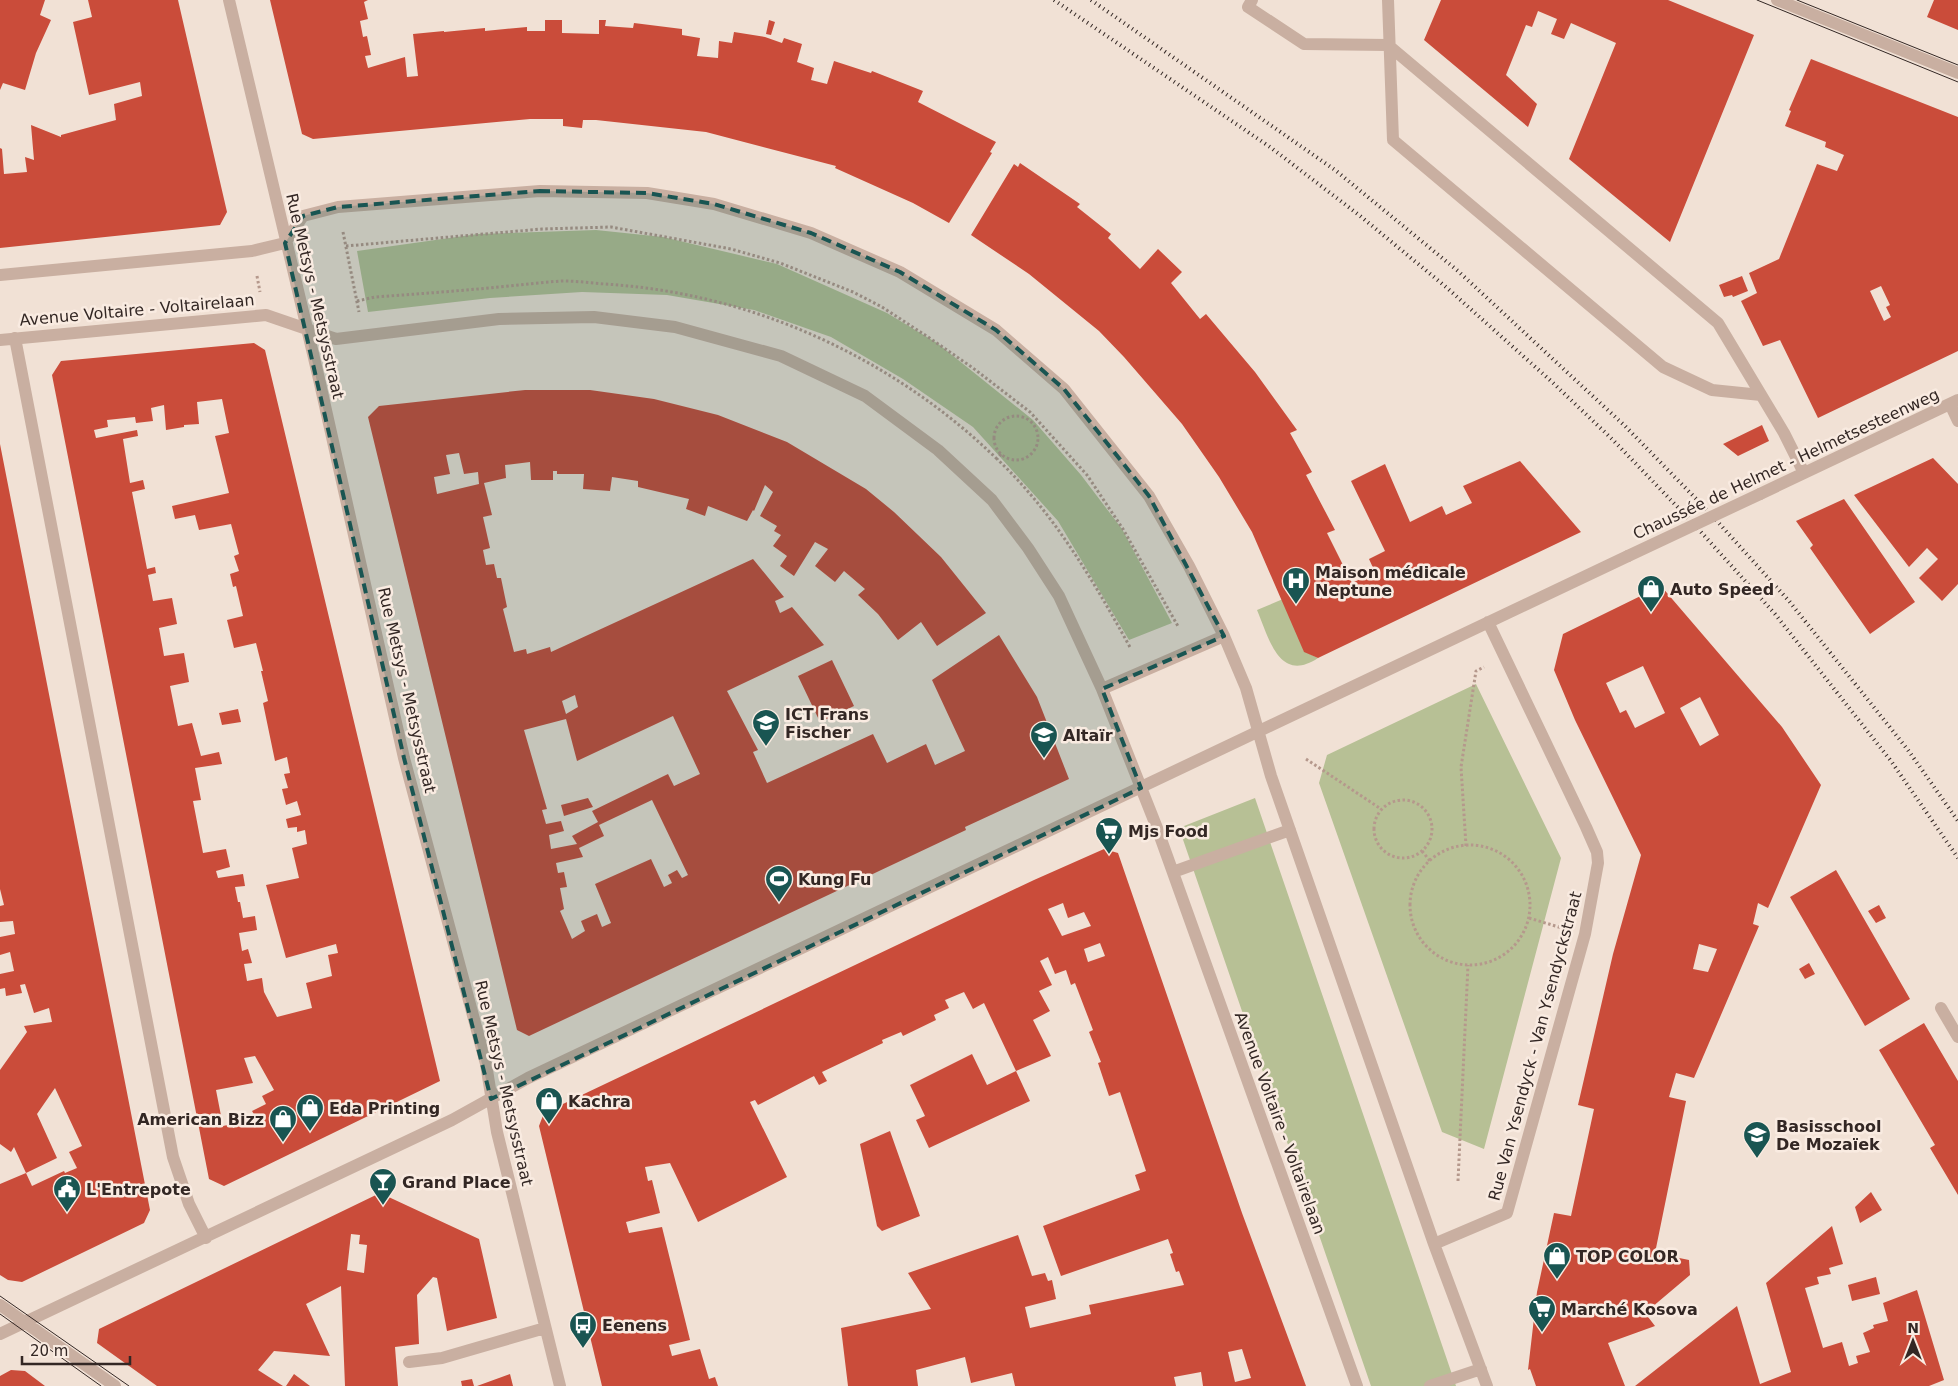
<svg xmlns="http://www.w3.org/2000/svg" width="1958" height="1386" viewBox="0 0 1958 1386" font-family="'DejaVu Sans',sans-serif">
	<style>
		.green { fill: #b7c095 }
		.building { fill: #ca4c3a; fill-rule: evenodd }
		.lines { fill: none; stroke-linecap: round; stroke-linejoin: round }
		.path { stroke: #b5988c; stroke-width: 3; stroke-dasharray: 2.5 2.5; stroke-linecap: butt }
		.minor { stroke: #c9afa1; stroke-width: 12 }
		.tram { stroke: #332724; stroke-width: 1 }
		.rail { stroke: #332724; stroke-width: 4; stroke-dasharray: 1 4; stroke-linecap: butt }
		.minor-bridge { stroke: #c9afa1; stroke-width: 12 }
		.marked { fill: #195552; fill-opacity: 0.2; stroke: #195552; stroke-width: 4; stroke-dasharray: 10 6; stroke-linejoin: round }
		.labels { text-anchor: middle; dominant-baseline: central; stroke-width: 5; stroke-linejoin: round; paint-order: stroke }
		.street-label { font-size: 16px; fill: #332724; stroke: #f9ebe1 }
		.poi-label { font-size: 16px; font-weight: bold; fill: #332724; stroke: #f9ebe1; text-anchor: start }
	</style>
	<rect width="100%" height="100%" fill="#f1e1d5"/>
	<path class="green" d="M596,230L663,237L777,264L887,313L937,343L1033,420L1081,475L1122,529L1172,623L1129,640L1058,521L973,427L903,379L831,337L754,310L667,295L582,292L490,298L368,312L357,251L478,234Z
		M1283,599L1304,651L1318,658C1279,684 1269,638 1257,610Z
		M1476,684L1561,858L1484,1149L1442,1132L1319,783L1327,755Z
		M1255,798L1456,1386H1371L1179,828Z"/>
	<path class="building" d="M0,0H45L40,15L51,20L36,53L25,90L3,83L0,90Z
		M88,0H178L227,212L220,225L0,248V148L2,149L4,174L27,172L25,157L34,160L31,125L61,137V135L116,120L114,104L142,96L140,82L89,95L73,22L92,17Z
		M270,0H368L364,2L368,19L360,21L363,37L367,36L371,55L365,56L368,68L405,57L407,77L418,76L413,34L444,31V32L485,28V31L527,27V31H545V20H562V33L599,34V20H606L605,26L633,28L634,23L682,29V35L700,38L697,56L718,58L719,41L732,43L734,32L765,37L782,43L784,38L802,44L797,62L814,68L811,80L827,84L834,61L871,73L872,71L923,91L918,102L996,142L990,152L992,153L949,223L913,203L835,168L836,166L706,132L596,120H583L582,128L563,126V119H530L313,139L302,134Z
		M1441,0H1668L1754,35L1670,242L1569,159L1616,43L1571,23L1564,39L1551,34L1557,19L1538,11L1532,27L1526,25L1506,75L1537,104L1528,127L1424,40Z
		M1934,0H1958V30L1927,17Z
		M769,20L775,22L771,35L766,34Z
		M1811,59L1958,117V351L1818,418L1780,340L1763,346L1741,301L1757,293L1749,273L1779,259L1817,164L1837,171L1844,155L1825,147L1826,142L1785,126L1791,111L1789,110ZM1881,286L1890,305L1886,307L1891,317L1884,321L1870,291Z
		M1020,163L1080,204L1077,207L1111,234L1108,238L1140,269L1158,249L1182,272L1171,283L1200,319L1206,314L1255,372L1297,430L1290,433L1312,472L1306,475L1335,530L1327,533L1352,583L1375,572L1369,559L1385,551L1351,481L1385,464L1410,522L1442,506L1446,515L1472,503L1463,486L1520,461L1581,532L1318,658L1304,652L1252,532L1219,477L1182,424L1124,357L1099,331L1029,274L971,235L1014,164L1018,167Z
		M1742,276L1748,291L1733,297L1732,295L1724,297L1719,285Z
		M254,343L265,350L440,1081L224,1186L209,1179L52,375L61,361ZM222,399L229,433L215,436L229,493L172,506L175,519L195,515L199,530L231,524L239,554L234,556L239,571L230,574L233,587L236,586L243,616L227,620L234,648L256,643L263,671H261L268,701L263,703L275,761L287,757L290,773L284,774L288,788L282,789L286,805L297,801L301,815L286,819L288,828L297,827V832L305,830L307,844L292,848L299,878L266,885L286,958L336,944L338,953L328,955L332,976L306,983L312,1008L277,1017L264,992L262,978L247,981L244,964L252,963L248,949L242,951L239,933L257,930L255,916L243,918L240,902H238L235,887L245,886L243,874L218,878L216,871L230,867L226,849L203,853L193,801L201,800L195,768L222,764L219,752L201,756L192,723L178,726L170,686L189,682L184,653L164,656L159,628L177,624L172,598L153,601L148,575L156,573L155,567L147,569L132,492L145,489L143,480L130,483L123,439L138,436L137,430L96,438L94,430L108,427L107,420L135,417L136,423L153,421L151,408L164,405L166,430L184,427V425L199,424L197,402ZM255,1056L274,1090L262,1096L266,1104L252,1111L255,1116L233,1128L232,1124L223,1126L216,1090L253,1083L244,1058Z
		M525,390H590L654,399L718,415L787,442L866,489L894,512L941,557L986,613L937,646L921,622L898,640L878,614L858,595L865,589L844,571L835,582L815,566L828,549L815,542L794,576L780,566L787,556L773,546L781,535L774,531L777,526L760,516L773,492L765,485L754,511L753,510L747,521L708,506L705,516L686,509L689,499L638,487V481L612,477L610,491L583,489L584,474H557V471H553V480H531L530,462L505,465L506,478L484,483L492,515L483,517L490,548L483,550L486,565L494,564L497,578H501L507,607L503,609L514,652L526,649L527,654L550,647L551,652L753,559L784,597L775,601L780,613L792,607L824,645L727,691L758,750L753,752L767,783L873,734L887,763L926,744L935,765L965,751L932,680L999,635L1037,697L1069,779L965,827L966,830L529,1036L517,1030L368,417L379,406ZM459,453L464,474L478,472L479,484L437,494L434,477L450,474L446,455ZM575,695L578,707L566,714L562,701ZM673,716L700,774L674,786L668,774L592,811L598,822L572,836L577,844L551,849L549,835L564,831L561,821L546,824L542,810L547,809L524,730L566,719L577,761ZM652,800L688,875L682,878L677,870L668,875L672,883L664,887L651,859L595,884L611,923L602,927L597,914L581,921L585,931L572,939L560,911L564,909L560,888L567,887L564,872L558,873L556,863L583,857L579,848L604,836L599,825Z
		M1762,425L1769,441L1738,456L1723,444Z
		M0,444L150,1210L144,1223L22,1282L8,1280L0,1275V1184L26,1173L14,1147L11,1152L0,1144V1070L27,1032L24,1026L52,1022L49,1008L34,1013L25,984L20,985L22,993L6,996L5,988L0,989V974L14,971L10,952L0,955V937L15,934L13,921L0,922V906L4,905L0,889ZM55,1088L82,1146L69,1152L77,1168L65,1173L64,1171L32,1186L26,1173L57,1158L37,1114Z
		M1933,458L1958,484V584L1942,601L1919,578L1938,559L1927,548L1909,567L1854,495Z
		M1844,499L1915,602L1870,634L1810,548L1813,545L1796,521Z
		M1661,586L1782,727L1821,785L1768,908L1758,903L1753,924L1759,926L1694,1078L1676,1073L1669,1097L1686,1101L1655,1253L1689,1260L1690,1275L1645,1313L1655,1326L1608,1343L1625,1386H1536L1530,1369L1528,1370L1537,1292L1554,1213L1571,1216L1594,1109L1578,1105L1613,954L1641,855L1575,720L1554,670L1563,634ZM1643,666L1665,713L1635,728L1626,710L1620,713L1606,683ZM1700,697L1719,735L1700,746L1680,708ZM1699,944L1717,949L1708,972L1693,969Z
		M832,660L854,706L820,722L798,676Z
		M238,709L241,722L222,725L219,713Z
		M588,798L593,807L564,816L561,805Z
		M1104,849L1118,853L1242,1213L1306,1386H1203L1201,1372L1174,1377L1176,1386H1015L1012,1373L971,1383L965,1357L916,1370L918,1386H848L841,1328L931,1309L908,1273L1018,1235L1032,1276L1045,1273L1048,1281L1052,1280L1056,1299L1025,1307L1030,1328L1091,1314L1089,1305L1184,1285L1179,1271L1176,1272L1170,1254L1173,1253L1168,1239L1061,1276L1043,1226L1140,1190L1135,1175L1146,1171L1120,1092L1109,1096L1098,1063L1101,1062L1089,1032L1093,1030L1075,983L1071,985L1066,970L1055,974L1048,957L1040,961L1052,985L1039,991L1050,1011L1033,1020L1051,1056L1016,1071L984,1003L973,1009L964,992L945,1000L949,1008L934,1015L936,1020L903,1036L901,1032L882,1040L883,1043L822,1072L827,1081L819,1085L814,1076L758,1105L755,1100L750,1102L787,1177L698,1222L670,1163L645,1167L648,1181L652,1180L660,1213L626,1222L629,1233L662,1227L690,1340L669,1345L672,1356L700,1349L709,1379L715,1377L718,1386H602L539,1126L544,1113L1034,880ZM1063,903L1068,918L1084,912L1091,926L1062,936L1048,909ZM1100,943L1105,956L1088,962L1084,949ZM1242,1349L1251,1378L1235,1382L1228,1352Z
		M1836,870L1910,999L1865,1026L1790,897Z
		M1879,905L1886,918L1876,923L1868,911Z
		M1809,963L1815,974L1805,979L1799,969Z
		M1924,1023L1958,1081V1195L1930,1148L1935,1145L1879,1050Z
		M972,1054L987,1085L1016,1071L1030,1101L929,1148L916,1120L925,1116L910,1085Z
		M890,1131L920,1216L882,1231L877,1226L860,1144Z
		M1871,1192L1882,1210L1860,1223L1855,1207Z
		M380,1193L479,1239L497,1318L447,1331L437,1278L433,1277L417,1295L419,1344L395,1347L398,1386H345L341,1286L306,1304L330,1356L274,1351L258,1370L283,1386H157L97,1343L99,1329ZM351,1234L360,1235L359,1244L367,1245L364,1273L347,1270Z
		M1832,1226L1843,1264L1829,1268L1831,1274L1817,1277L1819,1284L1805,1288L1823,1348L1842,1342L1849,1366L1858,1363L1856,1356L1870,1352L1863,1333L1874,1328L1873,1325L1888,1321L1883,1303L1917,1290L1944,1380L1929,1386H1635L1737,1306L1760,1384L1791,1372L1766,1283Z
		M1876,1277L1880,1294L1852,1301L1848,1285Z
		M11,1370L25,1371L45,1386H0V1376Z
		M294,1374L310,1386H286Z
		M510,1374L513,1386H477Z
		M472,1379L474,1386H462L461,1381Z"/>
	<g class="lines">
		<path class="path" d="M343,232L359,312
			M346,246L542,229L611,227L731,249L780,263L853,292L882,307L928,337L973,368L1030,412L1087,475L1123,529L1179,628
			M257,276L260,292
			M357,301L375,297C417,294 458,291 499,287C521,285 542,282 563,281C577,281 591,283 605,284C751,293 892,357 997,459
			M994 438a22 22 0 1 1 44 0a22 22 0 1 1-44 0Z
			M1001,454L997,459C1054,513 1093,580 1131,649
			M1306,759L1381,809
			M1374 829a29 29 0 1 1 58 0a29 29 0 1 1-58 0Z
			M1410 905a60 60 0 1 1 120 0a60 60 0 1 1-120 0Z
			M1466,846L1461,767L1476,671L1484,667
			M1422,851L1430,861
			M1529,918L1562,928
			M1458,1181L1468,965"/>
		<path class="minor" d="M229,0L319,379L404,758L486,1064L497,1132L560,1386
			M1252,0L1248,7L1304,44L1388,45L1718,323L1784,433L1804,473
			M1388,0L1393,140L1663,367L1712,390L1761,395
			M1777,0L1958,73
			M0,275L252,251L285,243L303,216L338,207L540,191L647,193L714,204L811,233L900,272L996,330L1064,389L1149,496L1189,566L1224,636L1246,688L1271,776L1434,1244L1487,1386
			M15,338L173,1157L189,1204L206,1238
			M0,340L266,315L336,339L499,319L594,317L675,327L781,356L865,396L938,450L992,500L1028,548L1059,596L1102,689L1157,828L1357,1386
			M1950,404L1958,421
			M1760,494L1958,400
			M1102,689L1224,636
			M1173,872L1290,830
			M1941,1008L1958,1037
			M1434,1244L1507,1213L1585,934L1598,863L1597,852L1586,827L1488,622
			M0,1305L115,1386
			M0,1334L452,1120L528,1078L1628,556
			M409,1362L442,1358L545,1328
			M1430,1386L1481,1369"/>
		<path class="tram" d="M1757,0L1958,82
			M1797,0L1958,65
			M0,1296L129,1386
			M0,1314L101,1386"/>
		<path class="rail" d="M1054,0L1270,147L1359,215L1446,287L1551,381L1612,439L1691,521L1775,614L1891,761L1958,858
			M1091,0L1335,170L1458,271L1625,426L1707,510L1789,601L1908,750L1958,821"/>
		<path class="minor-bridge" d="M1628,556L1760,494"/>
	</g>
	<path class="marked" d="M540,191L647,193L714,204L811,233L900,272L996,330L1064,389L1149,496L1224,636L1102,689L1141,788L491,1099L404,758L285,243L303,216L338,207Z"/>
	<defs>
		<symbol id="hospital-pin" viewBox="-11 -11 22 30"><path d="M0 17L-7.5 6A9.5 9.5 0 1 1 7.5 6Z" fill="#195552" stroke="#f9ebe1"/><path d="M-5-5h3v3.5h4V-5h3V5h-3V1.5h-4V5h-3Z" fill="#fff"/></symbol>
		<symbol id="shop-pin" viewBox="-11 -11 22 30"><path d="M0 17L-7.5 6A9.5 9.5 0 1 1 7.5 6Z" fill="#195552" stroke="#f9ebe1"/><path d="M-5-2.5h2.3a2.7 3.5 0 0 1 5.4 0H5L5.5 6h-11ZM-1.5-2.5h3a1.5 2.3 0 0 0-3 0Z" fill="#fff"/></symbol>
		<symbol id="school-pin" viewBox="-11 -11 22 30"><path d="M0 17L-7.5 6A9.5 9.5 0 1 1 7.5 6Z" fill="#195552" stroke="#f9ebe1"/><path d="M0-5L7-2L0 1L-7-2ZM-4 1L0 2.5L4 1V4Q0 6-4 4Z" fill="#fff"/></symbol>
		<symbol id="supermarket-pin" viewBox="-11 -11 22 30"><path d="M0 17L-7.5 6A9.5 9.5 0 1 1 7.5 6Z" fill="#195552" stroke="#f9ebe1"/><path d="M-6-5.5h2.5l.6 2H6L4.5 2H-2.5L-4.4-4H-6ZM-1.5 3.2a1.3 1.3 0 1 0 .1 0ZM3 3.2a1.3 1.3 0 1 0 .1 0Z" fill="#fff"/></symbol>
		<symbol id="stadium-pin" viewBox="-11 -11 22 30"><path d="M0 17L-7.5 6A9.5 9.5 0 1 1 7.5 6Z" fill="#195552" stroke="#f9ebe1"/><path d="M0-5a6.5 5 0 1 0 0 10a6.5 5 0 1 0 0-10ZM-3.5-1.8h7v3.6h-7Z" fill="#fff"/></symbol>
		<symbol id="bar-pin" viewBox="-11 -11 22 30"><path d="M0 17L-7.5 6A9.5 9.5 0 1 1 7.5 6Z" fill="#195552" stroke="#f9ebe1"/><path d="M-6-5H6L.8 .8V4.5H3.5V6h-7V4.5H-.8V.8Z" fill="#fff"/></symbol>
		<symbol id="civic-pin" viewBox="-11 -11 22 30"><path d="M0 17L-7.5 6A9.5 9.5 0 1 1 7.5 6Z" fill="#195552" stroke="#f9ebe1"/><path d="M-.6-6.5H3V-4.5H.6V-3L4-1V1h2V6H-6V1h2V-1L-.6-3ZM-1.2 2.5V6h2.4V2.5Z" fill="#fff"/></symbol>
		<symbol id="bus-pin" viewBox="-11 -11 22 30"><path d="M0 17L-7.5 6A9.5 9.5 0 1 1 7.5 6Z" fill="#195552" stroke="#f9ebe1"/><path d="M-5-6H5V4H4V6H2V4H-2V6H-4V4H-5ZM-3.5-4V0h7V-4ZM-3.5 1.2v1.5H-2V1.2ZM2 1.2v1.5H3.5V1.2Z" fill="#fff"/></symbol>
	</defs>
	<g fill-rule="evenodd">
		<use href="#hospital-pin" x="1280" y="565" width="32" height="43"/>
		<use href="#shop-pin" x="1635" y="573" width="32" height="43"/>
		<use href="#school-pin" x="750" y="707" width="32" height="43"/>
		<use href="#school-pin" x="1028" y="719" width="32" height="43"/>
		<use href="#supermarket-pin" x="1093" y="815" width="32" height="43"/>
		<use href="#stadium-pin" x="763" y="863" width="32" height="43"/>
		<use href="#shop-pin" x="533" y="1085" width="32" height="43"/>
		<use href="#shop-pin" x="294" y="1092" width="32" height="43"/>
		<use href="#shop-pin" x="267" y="1103" width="32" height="43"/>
		<use href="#school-pin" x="1741" y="1119" width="32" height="43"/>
		<use href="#bar-pin" x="367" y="1166" width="32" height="43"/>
		<use href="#civic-pin" x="51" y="1173" width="32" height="43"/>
		<use href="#shop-pin" x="1541" y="1240" width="32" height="43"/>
		<use href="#supermarket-pin" x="1526" y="1293" width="32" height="43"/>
		<use href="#bus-pin" x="567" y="1309" width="32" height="43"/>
	</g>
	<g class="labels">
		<g class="street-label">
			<text transform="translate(315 296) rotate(77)">Rue Metsys - Metsysstraat</text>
			<text transform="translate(137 310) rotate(-5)">Avenue Voltaire - Voltairelaan</text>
			<text transform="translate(1786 464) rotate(-25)">Chaussée de Helmet - Helmetsesteenweg</text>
			<text transform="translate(407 690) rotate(77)">Rue Metsys - Metsysstraat</text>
			<text transform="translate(1535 1046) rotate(-75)">Rue Van Ysendyck - Van Ysendyckstraat</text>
			<text transform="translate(504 1083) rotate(77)">Rue Metsys - Metsysstraat</text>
			<text transform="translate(1280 1123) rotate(70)">Avenue Voltaire - Voltairelaan</text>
		</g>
		<g class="poi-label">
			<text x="1315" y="572">Maison médicale<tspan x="1315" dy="18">Neptune</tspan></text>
			<text x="1670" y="589">Auto Speed</text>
			<text x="785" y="714">ICT Frans<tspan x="785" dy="18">Fischer</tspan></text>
			<text x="1063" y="735">Altaïr</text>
			<text x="1128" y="831">Mjs Food</text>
			<text x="798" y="879">Kung Fu</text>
			<text x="568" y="1101">Kachra</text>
			<text x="329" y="1108">Eda Printing</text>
			<text x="264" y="1119" text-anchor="end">American Bizz</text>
			<text x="1776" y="1126">Basisschool<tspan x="1776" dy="18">De Mozaïek</tspan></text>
			<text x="402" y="1182">Grand Place</text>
			<text x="86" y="1189">L'Entrepote</text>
			<text x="1576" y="1256">TOP COLOR</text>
			<text x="1561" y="1309">Marché Kosova</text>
			<text x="602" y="1325">Eenens</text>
		</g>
	</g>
	<g transform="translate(1913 1341)" stroke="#f9ebe1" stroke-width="4" paint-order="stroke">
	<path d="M0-4L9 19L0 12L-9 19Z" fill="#332724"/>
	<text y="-8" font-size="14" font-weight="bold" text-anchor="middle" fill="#332724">N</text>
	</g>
	<path d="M22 1356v8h108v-8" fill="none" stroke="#332724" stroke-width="2.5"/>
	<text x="30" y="1356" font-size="15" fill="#332724" stroke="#f9ebe1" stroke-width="4" paint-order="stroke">20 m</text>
</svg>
